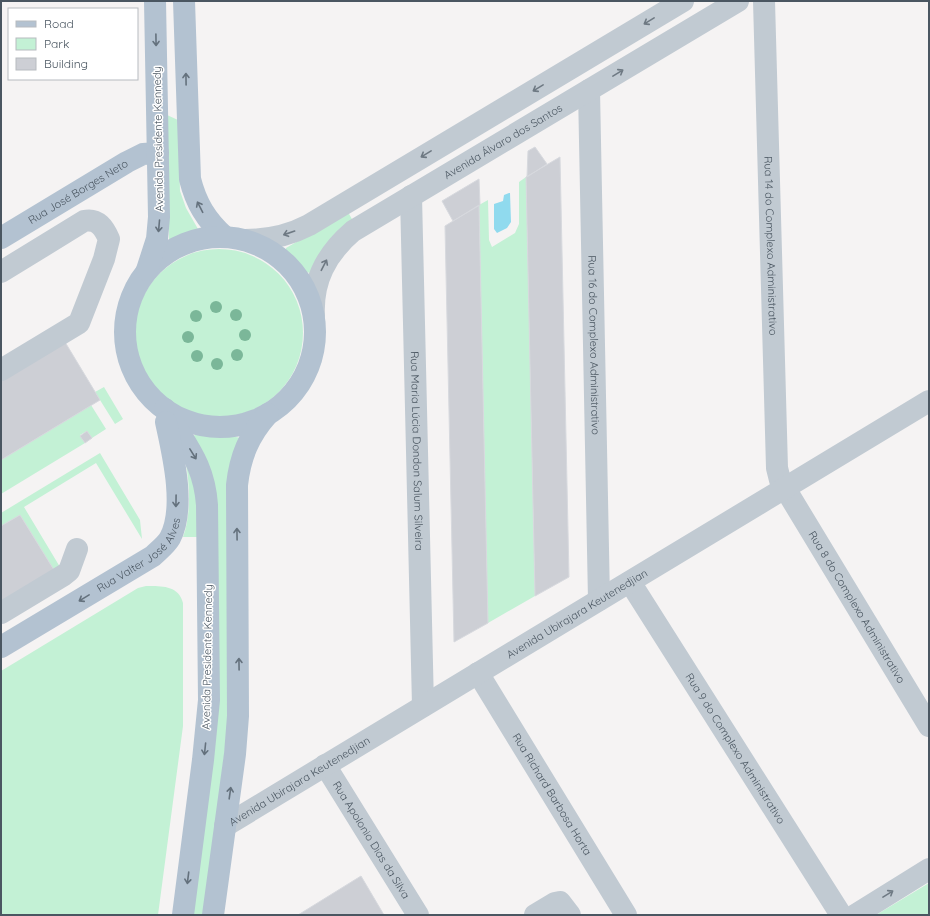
<svg xmlns="http://www.w3.org/2000/svg" width="930" height="916" viewBox="0 0 930 916" font-family="Quicksand,sans-serif">
	<style>
		.green { fill: #c3f1d5 }
		.water { fill: #90daee }
		.building { fill: #cdcfd5; stroke: #d7d9de }
		.lines { fill: none; stroke-linecap: round; stroke-linejoin: round }
		.minor { stroke: #c1cad2; stroke-width: 22 }
		.major { stroke: #b3c2d1; stroke-width: 22 }
		.tree { fill: #7bb799 }
		.oneway { stroke: #6e7983 }
		.oneway2 { stroke: #64717d }
		.labels { text-anchor: middle; dominant-baseline: central; stroke-width: 3; stroke-linejoin: round; paint-order: stroke }
		.street-label { font-size: 11px; fill: #4a5661; stroke: #fff }
	</style>
	<rect width="100%" height="100%" fill="#f5f3f3"/>
	<path class="green" d="M167,115L178,120L180,191L186,208L198,229L196,231L171,241L169,239Z
		M526,177L535,596L488,623L479,205L488,200L489,240L492,247L515,233L519,224V182Z
		M348,212L353,221L310,273L306,272L297,261L286,252V248Z
		M135 333a84 84 0 1 1 168 0a84 84 0 1 1-168 0Z
		M104,387L123,419L115,424L95,392Z
		M91,405L106,429L92,438L87,431L80,435L85,443L1,494V460Z
		M197,434C204,436 237,436 240,438L227,733L204,915H193L213,762L193,436Z
		M100,453L140,520L142,539L96,463L24,507L60,567L54,570L20,515L1,526V513Z
		M186,464L196,491L198,537H183C191,515 190,487 186,464Z
		M146,586C160,586 179,585 183,603V726L158,915H1V671L138,588Z
		M929,883V915H876Z"/>
	<path class="water" d="M509,193H510L511,222L507,228L497,233L494,229V204L503,201L504,195Z"/>
	<path class="building" d="M535,147L547,164L527,177L528,151Z
		M560,157L569,577L535,596L526,177Z
		M479,179L480,205L453,221L442,201Z
		M479,205L488,623L454,642L445,226Z
		M65,342L100,400L1,460V381Z
		M87,431L92,438L85,443L80,436Z
		M20,515L54,570L1,603V526Z
		M361,876L384,915H298Z"/>
	<g class="lines">
		<g class="minor">
			<path id="s1" d="M764,1L777,468L780,480L929,726"/>
			<path id="s2" d="M589,90L599,600"/>
			<path id="s3" d="M411,196L423,706"/>
			<path d="M245,240C268,240 288,236 309,225L683,1"/>
			<path d="M1,272L84,221C98,218 104,228 109,239L104,259L79,323L1,370"/>
			<path id="s4" d="M314,316C312,281 326,254 353,231L738,1"/>
			<path id="s5" d="M630,582L841,915"/>
			<path d="M1,613L64,575L69,571L77,549"/>
			<path id="s6" d="M478,673L626,915"/>
			<path id="s7" d="M325,765L418,915"/>
			<path id="s8" d="M225,826L929,401"/>
			<path d="M535,915L555,903L560,902L570,915"/>
			<path d="M855,915L929,869"/>
		</g>
		<g class="major">
			<path d="M184,1L190,179C196,203 206,220 225,237"/>
			<circle cx="220" cy="332" r="95"/>
			<path id="s9" d="M1,238L127,162L143,154L158,153"/>
			<path d="M147,270L157,239L159,217L155,1"/>
			<path d="M165,409C185,445 204,462 207,505L209,700L203,760L183,915"/>
			<path id="s10" d="M1,647L153,556C159,550 166,545 170,538C186,508 173,454 166,422"/>
			<path d="M213,915L235,754L238,716L237,485C240,457 249,435 268,414"/>
		</g>
	</g>
	<g class="tree">
		<circle cx="216" cy="307" r="6"/>
		<circle cx="236" cy="315" r="6"/>
		<circle cx="196" cy="316" r="6"/>
		<circle cx="245" cy="335" r="6"/>
		<circle cx="188" cy="337" r="6"/>
		<circle cx="237" cy="355" r="6"/>
		<circle cx="197" cy="356" r="6"/>
		<circle cx="217" cy="364" r="6"/>
	</g>
	<defs><path id="oneway-shaft" d="M-6 0H5M1.5-3L5.5 0L1.5 3" fill="none" stroke-width="1.6" stroke-linecap="round" stroke-linejoin="round"/></defs>
	<g class="oneway">
		<use href="#oneway-shaft" transform="translate(649 21) rotate(149)"/>
		<use href="#oneway-shaft" transform="translate(618 73) rotate(-31)"/>
		<use href="#oneway-shaft" transform="translate(538 88) rotate(149)"/>
		<use href="#oneway-shaft" transform="translate(426 154) rotate(149)"/>
		<use href="#oneway-shaft" transform="translate(289 233) rotate(161)"/>
		<use href="#oneway-shaft" transform="translate(324 265) rotate(-63)"/>
		<use href="#oneway-shaft" transform="translate(888 894) rotate(-32)"/>
	</g>
	<g class="oneway2">
		<use href="#oneway-shaft" transform="translate(156 40) rotate(89)"/>
		<use href="#oneway-shaft" transform="translate(186 79) rotate(-91)"/>
		<use href="#oneway-shaft" transform="translate(200 207) rotate(-117)"/>
		<use href="#oneway-shaft" transform="translate(159 226) rotate(95)"/>
		<use href="#oneway-shaft" transform="translate(193 454) rotate(58)"/>
		<use href="#oneway-shaft" transform="translate(176 501) rotate(91)"/>
		<use href="#oneway-shaft" transform="translate(237 534) rotate(-91)"/>
		<use href="#oneway-shaft" transform="translate(84 598) rotate(149)"/>
		<use href="#oneway-shaft" transform="translate(239 664) rotate(-91)"/>
		<use href="#oneway-shaft" transform="translate(205 749) rotate(96)"/>
		<use href="#oneway-shaft" transform="translate(230 793) rotate(-82)"/>
		<use href="#oneway-shaft" transform="translate(188 878) rotate(97)"/>
	</g>
	<g class="labels">
		<g class="street-label">
			<text transform="translate(158 139) rotate(-91)">Avenida Presidente Kennedy</text>
			<text stroke="none"><textPath href="#s4" startOffset="272">Avenida Álvaro dos Santos</textPath></text>
			<text stroke="none"><textPath href="#s9" startOffset="90">Rua José Borges Neto</textPath></text>
			<text stroke="none"><textPath href="#s1" startOffset="245">Rua 14 do Complexo Administrativo</textPath></text>
			<text stroke="none"><textPath href="#s2" startOffset="255">Rua 16 do Complexo Administrativo</textPath></text>
			<text stroke="none"><textPath href="#s3" startOffset="255">Rua Maria Lúcia Dondon Salum Silveira</textPath></text>
			<text stroke="none"><textPath href="#s10" startOffset="168">Rua Valter José Alves</textPath></text>
			<text stroke="none"><textPath href="#s1" startOffset="628">Rua 8 do Complexo Administrativo</textPath></text>
			<text stroke="none"><textPath href="#s8" startOffset="411">Avenida Ubirajara Keutenedjian</textPath></text>
			<text transform="translate(207 657) rotate(-89)">Avenida Presidente Kennedy</text>
			<text stroke="none"><textPath href="#s5" startOffset="197">Rua 9 do Complexo Administrativo</textPath></text>
			<text stroke="none"><textPath href="#s8" startOffset="87">Avenida Ubirajara Keutenedjian</textPath></text>
			<text stroke="none"><textPath href="#s6" startOffset="142">Rua Richard Barbosa Horta</textPath></text>
			<text stroke="none"><textPath href="#s7" startOffset="88">Rua Apolonio Dias da Silva</textPath></text>
		</g>
	</g>
	<rect width="930" height="916" fill="none" stroke="#4a5661" stroke-width="4"/>
	<rect x="8" y="8" width="130" height="72" fill="#ffffff" stroke="#b7bbc0"/>
	<rect x="16" y="21" width="20" height="6" fill="#b3c2d1" stroke="#b7bbc0"/>
	<text x="44" y="28" font-size="12" fill="#4a5661">Road</text>
	<rect x="16" y="38" width="20" height="12" fill="#c3f1d5" stroke="#b7bbc0"/>
	<text x="44" y="48" font-size="12" fill="#4a5661">Park</text>
	<rect x="16" y="58" width="20" height="12" fill="#cdcfd5" stroke="#b7bbc0"/>
	<text x="44" y="68" font-size="12" fill="#4a5661">Building</text>
</svg>
